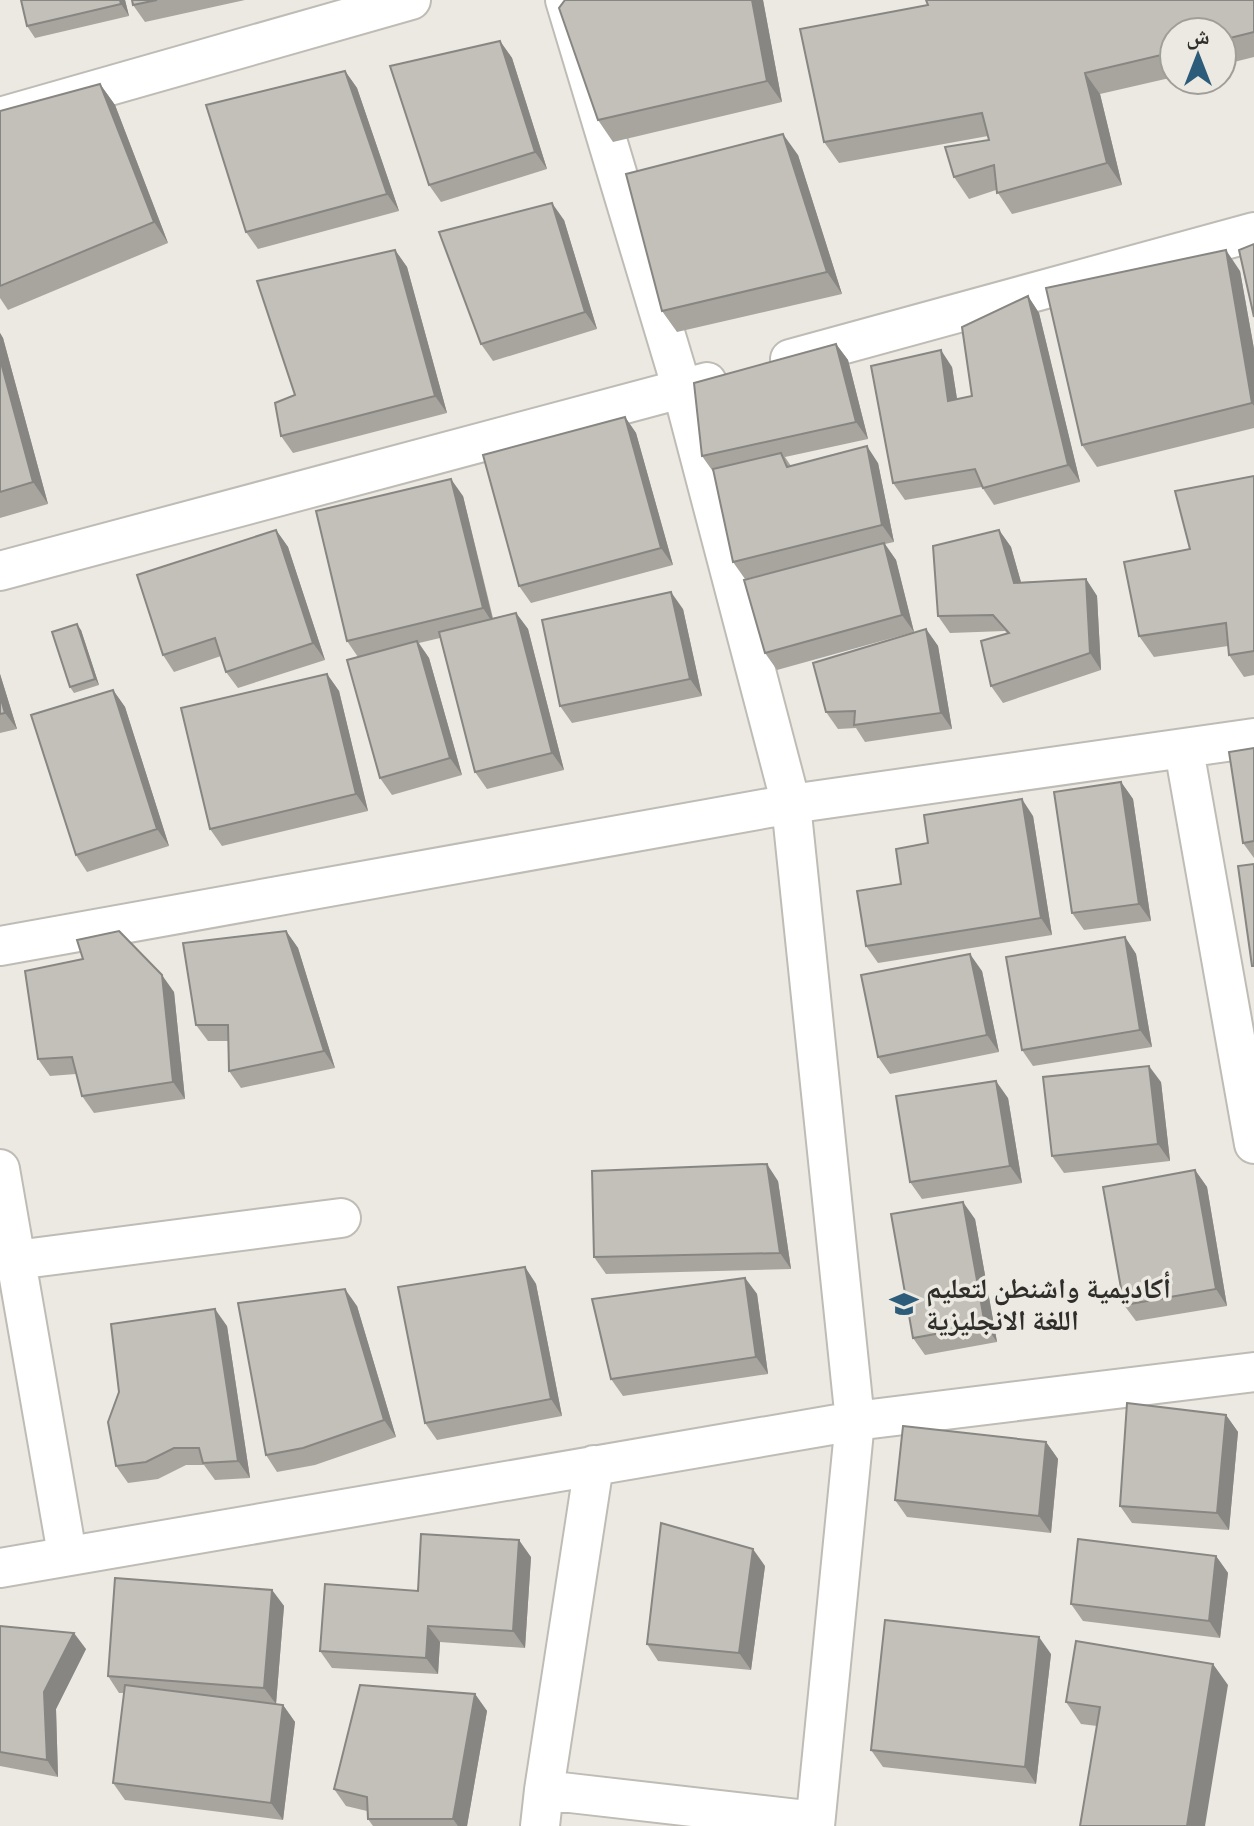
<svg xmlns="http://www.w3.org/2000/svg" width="1254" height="1826" viewBox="0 0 1254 1826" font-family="'Archivo Narrow','Noto Naskh Arabic',sans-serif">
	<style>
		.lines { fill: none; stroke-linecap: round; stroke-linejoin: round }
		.minor-casing { stroke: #bfbcb5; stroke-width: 42 }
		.minor { stroke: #fff; stroke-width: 38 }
		.wall { fill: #a8a59f }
		.shaded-wall { fill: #888682 }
		.building { fill: #c3c0b9; stroke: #888682; stroke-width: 2 }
		.labels { text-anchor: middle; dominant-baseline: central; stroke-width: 7; stroke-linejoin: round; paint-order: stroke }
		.poi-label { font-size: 28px; font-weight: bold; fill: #2f2e2b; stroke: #ebe9e1; text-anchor: start }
	</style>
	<rect width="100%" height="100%" fill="#ebe9e1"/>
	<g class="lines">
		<defs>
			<path id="minor" d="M565,0L682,389L791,804L855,1421L815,1826
				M0,117L411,0
				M790,359L1254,232
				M0,571L707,382
				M1184,750L1254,1144
				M0,946L791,804L1254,738
				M0,1169L67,1554
				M16,1260L341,1218
				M0,1568L855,1421L1254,1372
				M544,1790L594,1465
				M540,1826L544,1790L815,1821"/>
		</defs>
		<use href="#minor" class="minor-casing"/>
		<use href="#minor" class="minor"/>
	</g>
	<path class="wall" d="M21,0H125L129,16L35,38L27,26Z
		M132,0H245L145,22L133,5Z
		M763,0L782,102L613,142L598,120Z
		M1254,0V57L1222,65V32H1174V77L1100,94L1122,185L1012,214L996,190L969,199L954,177L989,140L988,136L839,163L824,142Z
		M500,41L512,58L547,169L441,202L429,185Z
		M345,71L357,88L399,211L258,249L246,232Z
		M100,84L115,105L168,243L8,310L0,298V111Z
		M798,155L842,294L677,332L662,311Z
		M564,220L597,329L493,361L481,344Z
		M395,250L407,267L447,413L293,453L281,436L295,395Z
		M1240,271L1254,349V428L1097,467L1082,445Z
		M1028,296L1039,313L1080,482L994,505L982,487L905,500L893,483L952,367L957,399L972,396Z
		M0,333L3,338L48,504L0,518Z
		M836,344L848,360L868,439L785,457L791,466L878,463L894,542L885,544L896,560L914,632L777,670L765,653L809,563L745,579L733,562L714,473L702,456Z
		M625,417L636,433L673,565L531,603L519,586Z
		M1254,476V675L1244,677L1229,655L1228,646L1154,657L1139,636L1190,549Z
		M463,496L493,618L516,613L528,629L564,770L487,789L475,772L440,638L419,643L429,658L462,775L392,795L380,778L358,657L347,641Z
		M276,530L288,547L325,660L238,688L226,672L221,656L174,672L163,655Z
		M999,530L1011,547L1021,582L1086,579L1097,596L1101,670L1003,703L991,686L1007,633L1005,631L950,633L938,616Z
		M683,609L702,696L572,723L560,706Z
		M926,629L938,646L952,729L865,742L856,728L838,729L826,712Z
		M81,630L99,685L74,693L70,687Z
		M0,674L17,729L0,733Z
		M327,674L339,691L368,811L222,846L210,829Z
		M113,690L125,707L169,846L87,872L76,855Z
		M1254,748V858L1243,843Z
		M1121,782L1133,799L1151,921L1084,930L1072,913Z
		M1033,816L1052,935L878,963L866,946L901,884L928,843Z
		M286,931L298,948L335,1068L241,1088L229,1071V1041H208L196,1025Z
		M1125,937L1136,954L1152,1047L1033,1066L1022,1050Z
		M83,959L174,992L185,1099L94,1113L82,1096L76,1074L50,1076L38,1059Z
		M982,971L999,1052L890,1074L878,1057Z
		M1161,1082L1170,1161L1064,1173L1052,1156Z
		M1008,1098L1022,1183L922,1199L910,1182Z
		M1195,1170L1207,1187L1227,1306L1136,1321L1124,1305Z
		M778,1181L791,1269L606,1274L594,1257Z
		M975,1219L997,1342L925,1355L913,1338Z
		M525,1267L536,1284L562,1416L437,1440L425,1423Z
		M745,1278L757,1294L768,1374L623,1396L611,1379Z
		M357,1306L396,1437L315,1465L277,1472L266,1455Z
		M227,1326L250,1478L215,1480L204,1465H186L158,1479L128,1483L116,1466Z
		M1226,1415L1238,1432L1229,1530L1132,1523L1120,1506Z
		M1046,1442L1058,1459L1051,1533L907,1517L895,1500Z
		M1216,1556L1228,1573L1220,1638L1083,1621L1071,1604Z
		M531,1557L525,1648L440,1642L438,1674L332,1668L320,1651L418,1591Z
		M765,1566L751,1670L658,1661L647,1644Z
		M272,1590L284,1606L276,1704L283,1705L295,1722L283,1820L125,1800L113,1783L124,1693H119L108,1676Z
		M0,1626L86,1649L56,1709L58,1777L0,1766Z
		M1051,1654L1036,1784L883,1767L871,1750Z
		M1228,1685L1097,1726L1081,1724L1066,1702Z
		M475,1694L487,1711L467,1826H373L368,1819L367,1811L346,1806L334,1789Z"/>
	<path class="shaded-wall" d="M120,0H125L129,16L121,4Z
		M752,0H763L782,102L767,81Z
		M500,41L512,58L547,169L535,152Z
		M345,71L357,88L399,211L387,194Z
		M1085,73L1100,94L1122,185L1107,163Z
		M100,84L115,105L168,243L154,222Z
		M783,134L798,155L842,294L827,272Z
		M552,203L564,220L597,329L585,312Z
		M395,250L407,267L447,413L435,396Z
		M1226,250L1240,271L1254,349V406L1252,403Z
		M1028,296L1039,313L1080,482L1068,465Z
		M0,333L3,338L48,504L33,482L0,359Z
		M836,344L848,360L868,439L856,422Z
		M941,350L952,367L960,418L948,401Z
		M625,417L636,433L673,565L661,548Z
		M867,446L878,463L894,542L882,525Z
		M451,479L463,496L494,625L483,608Z
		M276,530L288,547L325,660L313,643Z
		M999,530L1011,547L1026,600L1014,583Z
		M884,543L896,560L914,632L902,615Z
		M1086,579L1097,596L1101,670L1090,653Z
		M671,592L683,609L702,696L690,679Z
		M516,613L528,629L564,770L552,753Z
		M77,624L81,630L99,685L95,679Z
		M926,629L938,646L952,729L941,713Z
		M417,641L429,658L462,775L450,758Z
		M0,674L17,729L5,713L0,696Z
		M327,674L339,691L368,811L356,794Z
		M113,690L125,707L169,846L157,829Z
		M1121,782L1133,799L1151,921L1139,904Z
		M1022,799L1033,816L1052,935L1041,918Z
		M286,931L298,948L335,1068L324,1051Z
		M1125,937L1136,954L1152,1047L1140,1030Z
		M970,954L982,971L999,1052L987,1035Z
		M162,975L174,992L185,1099L173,1082Z
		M1149,1066L1161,1082L1170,1161L1158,1144Z
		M996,1081L1008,1098L1022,1183L1010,1166Z
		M767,1164L778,1181L791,1269L780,1253Z
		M1195,1170L1207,1187L1227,1306L1216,1289Z
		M963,1202L975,1219L997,1342L985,1325Z
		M525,1267L536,1284L562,1416L551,1399Z
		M745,1278L757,1294L768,1374L756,1357Z
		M345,1289L357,1306L396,1437L384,1420Z
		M215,1309L227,1326L250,1478L238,1461Z
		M1226,1415L1238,1432L1229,1530L1217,1513Z
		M1046,1442L1058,1459L1051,1533L1039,1516Z
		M519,1540L531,1557L525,1648L513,1631Z
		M753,1549L765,1566L751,1670L739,1653Z
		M1216,1556L1228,1573L1220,1638L1209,1621Z
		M272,1590L284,1606L276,1704L264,1688Z
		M428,1626L440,1642L438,1674L426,1658Z
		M74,1633L86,1649L56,1709L58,1777L47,1760L44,1692Z
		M1039,1637L1051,1654L1036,1784L1025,1767Z
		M1213,1664L1228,1685L1205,1826H1187Z
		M475,1694L487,1711L467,1826H458L453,1819Z
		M283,1705L295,1722L283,1820L271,1803Z"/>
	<path class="building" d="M21,0H120L121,4L27,26Z
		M132,0H157L133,5Z
		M565,0H752L767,81L598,120L559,8Z
		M926,0H1254V32L1222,40V32H1174V52L1085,73L1107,163L997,193L994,165L954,177L945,147L989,140L982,113L824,142L800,29L928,5Z
		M500,41L535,152L429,185L390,66Z
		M345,71L387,194L246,232L206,105Z
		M100,84L154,222L0,286V111Z
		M783,134L827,272L662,311L626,174Z
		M552,203L585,312L481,344L439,232Z
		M1254,244V317L1239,250Z
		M395,250L435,396L281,436L275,403L295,395L257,281Z
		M1226,250L1252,403L1082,445L1046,288Z
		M1028,296L1068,465L983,488L975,469L893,483L871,366L941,350L948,401L972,396L962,327Z
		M836,344L856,422L702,456L694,383Z
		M0,359L33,482L0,492Z
		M625,417L661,548L519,586L483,455Z
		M867,446L882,525L733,562L713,469L781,453L787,467Z
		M1254,476V651L1229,655L1226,623L1139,636L1124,562L1190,549L1175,491Z
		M451,479L483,608L347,641L316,511Z
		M276,530L313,643L226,672L215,638L163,655L137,575Z
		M999,530L1014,583L1086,579L1090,653L991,686L981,641L1009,633L993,615L938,616L933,546Z
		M884,543L902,615L765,653L744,580Z
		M671,592L690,679L560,706L542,620Z
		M516,613L552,753L475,772L439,632Z
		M77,624L95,679L70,687L52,632Z
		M926,629L941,713L854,725L855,711L826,712L813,663Z
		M417,641L450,758L380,778L347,660Z
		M327,674L356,794L210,829L181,708Z
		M113,690L157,829L76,855L31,715Z
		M0,696L5,713L0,714Z
		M1254,748V841L1243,843L1229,752Z
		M1121,782L1139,904L1072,913L1054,792Z
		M1022,799L1041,918L866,946L857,891L901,884L896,849L928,843L924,815Z
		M1254,864V966H1252L1238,866Z
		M119,931L162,975L173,1082L82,1096L72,1057L38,1059L25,971L83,959L77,940Z
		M286,931L324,1051L229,1071L228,1025H196L183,943Z
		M1125,937L1140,1030L1022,1050L1006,957Z
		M970,954L987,1035L878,1057L861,975Z
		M1149,1066L1158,1144L1052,1156L1043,1077Z
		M996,1081L1010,1166L910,1182L896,1096Z
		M767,1164L780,1253L594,1257L592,1171Z
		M1195,1170L1216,1289L1124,1305L1103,1187Z
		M963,1202L985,1325L913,1338L891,1214Z
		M525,1267L551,1399L425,1423L398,1287Z
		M745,1278L756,1357L611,1379L592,1299Z
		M345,1289L384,1420L303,1448L266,1455L238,1303Z
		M215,1309L238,1461L203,1463L199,1448H174L146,1462L116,1466L108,1422L119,1392L111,1324Z
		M1127,1403L1226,1415L1217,1513L1120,1506Z
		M903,1426L1046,1442L1039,1516L895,1500Z
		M661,1523L753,1549L739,1653L647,1644Z
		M421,1534L519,1540L513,1631L428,1626L426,1658L320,1651L325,1584L418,1591Z
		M1078,1539L1216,1556L1209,1621L1071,1604Z
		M115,1578L272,1590L264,1688L108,1676Z
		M885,1620L1039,1637L1025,1767L871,1750Z
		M0,1626L74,1633L44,1692L47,1760L0,1752Z
		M1076,1641L1213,1664L1187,1826H1080L1100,1707L1066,1702Z
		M125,1685L283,1705L271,1803L113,1783Z
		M360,1685L475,1694L453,1819H368L367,1797L334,1789Z"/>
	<defs>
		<symbol id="university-bare" viewBox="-9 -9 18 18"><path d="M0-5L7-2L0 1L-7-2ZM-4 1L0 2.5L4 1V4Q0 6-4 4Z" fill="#2d5b7a" stroke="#ebe9e1" stroke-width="2.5" paint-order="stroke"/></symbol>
	</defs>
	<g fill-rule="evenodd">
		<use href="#university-bare" x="884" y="1284" width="40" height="40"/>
	</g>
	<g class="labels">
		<g class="poi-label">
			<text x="926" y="1288">أكاديمية واشنطن لتعليم<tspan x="926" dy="32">اللغة الانجليزية</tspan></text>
		</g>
	</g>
	<g transform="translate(1198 56)"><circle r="38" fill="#ebe9e1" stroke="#a09e98" stroke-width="2"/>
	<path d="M0-6L14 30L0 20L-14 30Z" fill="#2d5b7a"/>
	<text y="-12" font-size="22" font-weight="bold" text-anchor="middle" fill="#2f2e2b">ش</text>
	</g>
</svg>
